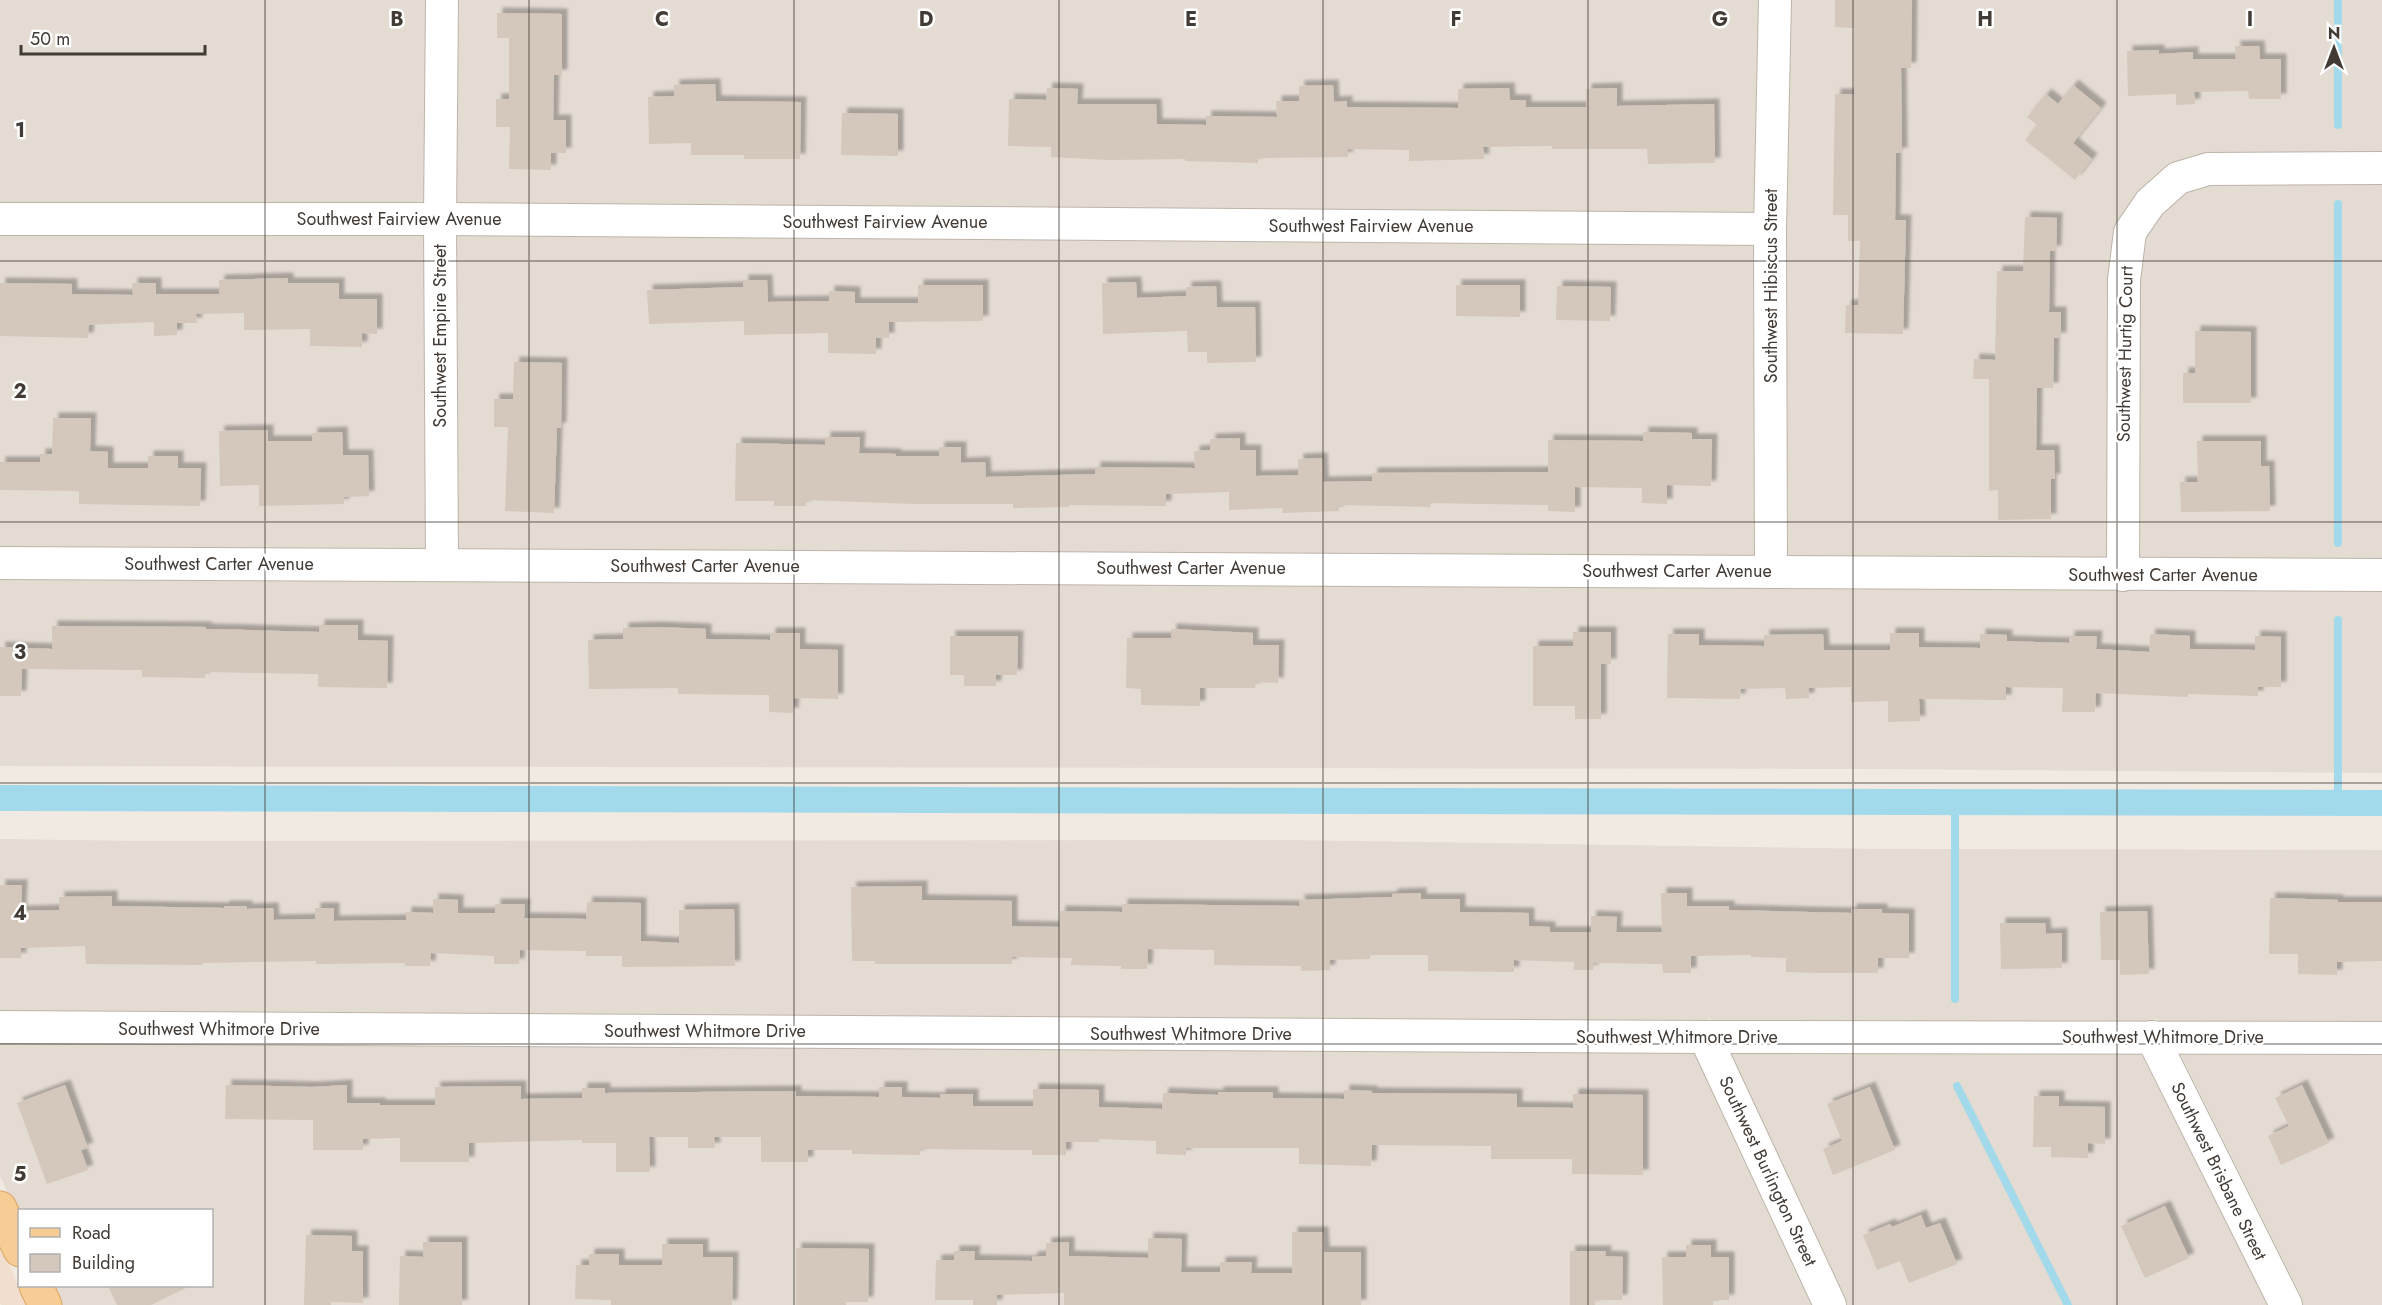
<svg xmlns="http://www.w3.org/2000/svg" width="2382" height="1305" font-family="Jost,sans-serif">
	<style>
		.residential { fill: #e4dbd2 }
		.commercial { fill: #f2decf }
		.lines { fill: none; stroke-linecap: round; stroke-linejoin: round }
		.stream { stroke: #a2d9eb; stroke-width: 8 }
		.canal { stroke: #a2d9eb; stroke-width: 26 }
		.building { fill: #d4c7bc; filter: url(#shadow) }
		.minor-casing { stroke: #beb4aa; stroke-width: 34 }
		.major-casing { stroke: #dca566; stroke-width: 35 }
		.minor { stroke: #fff; stroke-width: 32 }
		.major { stroke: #f8cc95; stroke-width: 33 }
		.grid { fill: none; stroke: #423a34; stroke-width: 1.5; stroke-opacity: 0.55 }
		.labels { text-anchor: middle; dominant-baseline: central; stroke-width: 5; stroke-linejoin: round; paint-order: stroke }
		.street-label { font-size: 18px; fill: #423a34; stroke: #fff }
		.grid-label { font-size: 20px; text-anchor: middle; font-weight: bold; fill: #423a34; stroke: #fff; stroke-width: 5; stroke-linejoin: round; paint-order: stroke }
	</style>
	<defs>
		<filter id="shadow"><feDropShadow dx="5.5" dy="-5.5" stdDeviation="1.5" flood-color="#0004"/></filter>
	</defs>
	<rect width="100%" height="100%" fill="#f1eae3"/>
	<!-- residential -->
	<g class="residential">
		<path d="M 0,0 L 430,0 L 427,205 L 0,204 Z"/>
		<path d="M 455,0 L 1762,0 L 1757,215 L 453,205 Z"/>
		<path d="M 1788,0 L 2382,0 L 2382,154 L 2142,192 L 2111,560 L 1784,558 L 1782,229 Z"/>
		<path d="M 2382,182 L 2382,561 L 2136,560 L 2137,281 L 2142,238 L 2159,213 L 2184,191 L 2210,183 Z"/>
		<path d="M 0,233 L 427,234 L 429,550 L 0,549 Z"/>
		<path d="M 453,234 L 1757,243 L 1759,558 L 455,550 Z"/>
		<path d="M 0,578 L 2382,590 L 2382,773 L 1882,769 L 0,766 Z"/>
		<path d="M 0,839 L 143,841 L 1285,840 L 1885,849 L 2382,850 L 2382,1023 L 2160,1023 L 2157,1018 L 2149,1023 L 1713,1023 L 1710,1018 L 1702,1023 L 0,1013 Z"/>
		<path d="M 0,1042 L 1697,1052 L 1816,1305 L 61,1305 L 52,1286 L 212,1286 L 212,1210 L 20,1210 L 19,1217 L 0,1176 Z"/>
		<path d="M 2145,1051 L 2271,1305 L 1845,1305 L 1726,1052 Z"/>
		<path d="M 2174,1051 L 2382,1052 L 2382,1305 L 2301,1305 Z"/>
	</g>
	<!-- commercial -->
	<path class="commercial" d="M 0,1241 L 26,1305 L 1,1305 L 0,1302 Z"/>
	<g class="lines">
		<!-- stream -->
		<g class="stream">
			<path d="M 2338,125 L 2338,0"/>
			<path d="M 2338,204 L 2338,543"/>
			<path d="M 2338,620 L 2338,803"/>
			<path d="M 1955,802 L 1955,999"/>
			<path d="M 1957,1086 L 2068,1305"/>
		</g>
		<!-- canal -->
		<path class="canal" d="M 0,798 L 2382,803"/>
	</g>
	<!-- building -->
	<g class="building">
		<path d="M 1835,0 L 1912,0 L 1911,68 L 1901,68 L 1902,153 L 1896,153 L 1895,220 L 1906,220 L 1903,334 L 1845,333 L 1846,305 L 1858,305 L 1860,241 L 1848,241 L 1848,215 L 1833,215 L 1835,94 L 1854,94 L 1854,28 L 1835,27 Z"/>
		<path d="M 497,13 L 562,14 L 562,75 L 554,75 L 553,120 L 566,120 L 566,153 L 551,153 L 551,170 L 509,169 L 510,127 L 496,127 L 496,99 L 509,99 L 509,38 L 497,38 Z"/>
		<path d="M 2235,46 L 2259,46 L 2260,59 L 2281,59 L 2281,99 L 2249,99 L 2248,91 L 2194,92 L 2195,104 L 2176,105 L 2176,94 L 2128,96 L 2127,51 L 2159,50 L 2159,54 L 2193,52 L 2193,59 L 2236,59 Z"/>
		<path d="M 715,84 L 716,101 L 801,102 L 800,159 L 744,159 L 744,155 L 691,155 L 691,143 L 649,144 L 648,97 L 674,96 L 674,85 Z"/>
		<path d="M 1333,85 L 1334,102 L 1347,101 L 1347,107 L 1458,108 L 1458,89 L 1509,88 L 1510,100 L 1526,100 L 1526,107 L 1586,107 L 1586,89 L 1617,88 L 1617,106 L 1714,104 L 1715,163 L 1648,164 L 1647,149 L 1552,149 L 1552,146 L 1483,147 L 1484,159 L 1409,161 L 1409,150 L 1348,149 L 1348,157 L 1258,158 L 1258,163 L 1185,161 L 1185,159 L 1109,160 L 1051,157 L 1051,147 L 1008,146 L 1009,99 L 1046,100 L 1047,88 L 1078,89 L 1077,104 L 1156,104 L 1157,124 L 1206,125 L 1206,116 L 1277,117 L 1276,101 L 1299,101 L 1299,86 Z"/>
		<path d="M 2073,85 L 2101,108 L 2073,143 L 2092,159 L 2075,180 L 2025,140 L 2037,125 L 2027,117 L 2046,94 L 2058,104 Z"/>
		<path d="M 842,113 L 898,114 L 898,156 L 841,155 Z"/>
		<path d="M 2025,217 L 2057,218 L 2056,251 L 2050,251 L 2049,312 L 2061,312 L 2061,338 L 2054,338 L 2053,388 L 2037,388 L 2036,450 L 2054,450 L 2055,479 L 2051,479 L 2051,519 L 1998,520 L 1998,490 L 1989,491 L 1989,379 L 1973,379 L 1974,359 L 1995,360 L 1997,271 L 2023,271 Z"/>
		<path d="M 288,278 L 288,283 L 339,283 L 339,299 L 377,299 L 377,334 L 362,333 L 362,347 L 310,346 L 310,329 L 244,330 L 244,313 L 196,314 L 197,323 L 177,323 L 177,335 L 154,336 L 154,322 L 89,325 L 88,338 L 0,336 L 0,283 L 72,284 L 72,294 L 133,295 L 132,283 L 156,283 L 156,294 L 219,294 L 219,280 Z"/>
		<path d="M 743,280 L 767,280 L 768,302 L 829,301 L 829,291 L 855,292 L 855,303 L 918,303 L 918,285 L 983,285 L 983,321 L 889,322 L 889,338 L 876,338 L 876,354 L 828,353 L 828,333 L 744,335 L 744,321 L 649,324 L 647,290 L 743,287 Z"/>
		<path d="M 1136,282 L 1137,298 L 1186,296 L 1186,287 L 1216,286 L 1217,307 L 1255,307 L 1256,362 L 1207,363 L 1207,352 L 1188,352 L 1187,331 L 1103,334 L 1102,283 Z"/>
		<path d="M 1456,285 L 1520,285 L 1520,317 L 1456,316 Z"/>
		<path d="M 1557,286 L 1611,287 L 1610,321 L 1556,320 Z"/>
		<path d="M 2195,331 L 2251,332 L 2251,403 L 2183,403 L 2183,373 L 2195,373 Z"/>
		<path d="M 514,362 L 562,363 L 561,428 L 557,428 L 554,513 L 505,511 L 508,427 L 494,427 L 494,399 L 513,399 Z"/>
		<path d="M 53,418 L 91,418 L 90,451 L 108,452 L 108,468 L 148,468 L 148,456 L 178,456 L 178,468 L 201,468 L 200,506 L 79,504 L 79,491 L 0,490 L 0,462 L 40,462 L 40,454 L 52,454 Z"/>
		<path d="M 268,430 L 268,441 L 312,441 L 312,433 L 342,432 L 343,455 L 368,455 L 369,496 L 344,497 L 344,504 L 259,506 L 259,485 L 220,486 L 219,431 Z"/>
		<path d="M 1643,432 L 1692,433 L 1692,439 L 1712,439 L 1711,486 L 1667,485 L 1667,504 L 1642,503 L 1642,488 L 1575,487 L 1575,512 L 1548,511 L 1548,505 L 1431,503 L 1430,507 L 1339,505 L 1339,511 L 1283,513 L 1282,508 L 1229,510 L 1229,492 L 1166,494 L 1166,506 L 1069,505 L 1069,507 L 1013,508 L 1013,504 L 915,504 L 806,500 L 806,506 L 774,506 L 774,501 L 735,501 L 736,443 L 825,445 L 825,437 L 860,437 L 859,453 L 896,454 L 896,456 L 939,456 L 939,447 L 961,447 L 961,463 L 985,462 L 986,477 L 1095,474 L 1095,467 L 1195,468 L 1194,451 L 1210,450 L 1210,439 L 1240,438 L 1240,450 L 1256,450 L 1256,476 L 1298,475 L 1298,459 L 1322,458 L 1323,482 L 1372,481 L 1372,473 L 1548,472 L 1548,440 L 1643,441 Z"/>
		<path d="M 2197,441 L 2261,441 L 2261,466 L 2269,466 L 2270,511 L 2181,512 L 2180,482 L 2198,482 Z"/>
		<path d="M 319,625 L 358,625 L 358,640 L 388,641 L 387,688 L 318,687 L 318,674 L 205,672 L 205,678 L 142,677 L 142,670 L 22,669 L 21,696 L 0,696 L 0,647 L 52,649 L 52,626 L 206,627 L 206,629 L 319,632 Z"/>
		<path d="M 657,627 L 706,629 L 706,639 L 770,640 L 770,633 L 800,633 L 800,649 L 838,650 L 838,699 L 794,698 L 793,713 L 769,712 L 769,695 L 678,694 L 678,688 L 589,689 L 588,640 L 623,639 L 623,628 Z"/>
		<path d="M 1171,629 L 1253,633 L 1253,645 L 1279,645 L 1278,683 L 1256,682 L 1255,688 L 1200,688 L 1200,706 L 1141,705 L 1141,689 L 1126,688 L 1127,638 L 1171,638 Z"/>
		<path d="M 1573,632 L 1611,632 L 1611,664 L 1601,664 L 1601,719 L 1575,719 L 1575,706 L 1533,706 L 1533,646 L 1573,646 Z"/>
		<path d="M 1890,633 L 1919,633 L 1919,647 L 1980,648 L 1980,634 L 2007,635 L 2007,641 L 2069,643 L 2069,636 L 2097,636 L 2096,649 L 2149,652 L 2150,634 L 2190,636 L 2190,649 L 2255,650 L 2255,636 L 2281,637 L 2281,687 L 2258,687 L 2258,696 L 2188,694 L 2188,697 L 2096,693 L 2095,712 L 2062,712 L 2063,688 L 2006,687 L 2006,700 L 1919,699 L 1920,721 L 1888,722 L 1888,701 L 1851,702 L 1851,687 L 1809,688 L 1809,698 L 1786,699 L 1785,688 L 1741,689 L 1740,699 L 1667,698 L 1668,634 L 1699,634 L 1699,645 L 1764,646 L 1764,635 L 1823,634 L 1824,650 L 1890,650 Z"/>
		<path d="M 950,636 L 1018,636 L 1017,675 L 996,675 L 996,686 L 964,686 L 964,675 L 950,675 Z"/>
		<path d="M 0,885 L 22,885 L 21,911 L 59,910 L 59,897 L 112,896 L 112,906 L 224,908 L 224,906 L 247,906 L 247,909 L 273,908 L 274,920 L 315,919 L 315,908 L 334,908 L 334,921 L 406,920 L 406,912 L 433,913 L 433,899 L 458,900 L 458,913 L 495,913 L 495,904 L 525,904 L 524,918 L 586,919 L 587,902 L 641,903 L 641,941 L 679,943 L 679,910 L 734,909 L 735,966 L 622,967 L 622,956 L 586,956 L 586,951 L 520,950 L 519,964 L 494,964 L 494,956 L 431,953 L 430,966 L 405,966 L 405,963 L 316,964 L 316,961 L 202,963 L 202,965 L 86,964 L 85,946 L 21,948 L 21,958 L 0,958 Z"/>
		<path d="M 922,886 L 922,900 L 1012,901 L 1012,926 L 1059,927 L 1060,911 L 1122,912 L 1122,904 L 1300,906 L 1299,900 L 1392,897 L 1392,894 L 1421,893 L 1421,899 L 1460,899 L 1460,912 L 1529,913 L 1529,926 L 1550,927 L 1550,932 L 1591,932 L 1591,916 L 1617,917 L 1616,932 L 1662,932 L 1661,893 L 1687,893 L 1687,906 L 1729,906 L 1729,910 L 1851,913 L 1851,909 L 1882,909 L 1882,913 L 1909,914 L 1909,958 L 1878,958 L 1878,973 L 1820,973 L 1786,972 L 1786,958 L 1751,957 L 1751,955 L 1691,956 L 1691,973 L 1663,973 L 1662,964 L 1594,963 L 1593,970 L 1574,970 L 1574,962 L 1514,960 L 1514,972 L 1428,971 L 1428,955 L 1370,955 L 1370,959 L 1330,960 L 1330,970 L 1301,971 L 1301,966 L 1214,965 L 1214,950 L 1148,949 L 1147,969 L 1121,969 L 1121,966 L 1071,965 L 1072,958 L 1012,957 L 1012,964 L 875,964 L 875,961 L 852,961 L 851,887 Z"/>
		<path d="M 2270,898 L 2338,900 L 2338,902 L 2382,902 L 2382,961 L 2337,962 L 2337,975 L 2298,974 L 2298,954 L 2269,954 Z"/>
		<path d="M 2147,911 L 2149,974 L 2120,975 L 2120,960 L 2101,960 L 2100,912 Z"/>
		<path d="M 2000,923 L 2045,923 L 2046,934 L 2062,933 L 2062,968 L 2001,969 Z"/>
		<path d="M 65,1085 L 88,1148 L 81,1150 L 88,1170 L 47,1184 L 17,1103 Z"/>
		<path d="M 226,1085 L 312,1087 L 347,1085 L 347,1103 L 380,1103 L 380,1105 L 435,1105 L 435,1087 L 521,1086 L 521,1099 L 582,1098 L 582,1088 L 605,1088 L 605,1093 L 796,1091 L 796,1096 L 879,1097 L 879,1087 L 902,1087 L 902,1097 L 940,1098 L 940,1094 L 973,1094 L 973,1106 L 1033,1106 L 1033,1089 L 1099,1090 L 1099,1107 L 1162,1109 L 1163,1093 L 1218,1095 L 1218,1092 L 1273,1092 L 1273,1098 L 1344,1099 L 1344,1090 L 1372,1091 L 1372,1093 L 1517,1094 L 1517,1107 L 1573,1108 L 1573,1094 L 1643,1095 L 1643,1175 L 1572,1174 L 1572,1159 L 1491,1159 L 1491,1146 L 1372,1145 L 1371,1166 L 1299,1164 L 1299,1148 L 1186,1148 L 1186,1155 L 1156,1154 L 1156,1141 L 1099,1139 L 1099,1142 L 1066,1142 L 1066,1155 L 1032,1155 L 1032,1150 L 920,1149 L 920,1155 L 852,1154 L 852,1150 L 808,1150 L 808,1162 L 761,1162 L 761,1137 L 714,1137 L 715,1148 L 688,1148 L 688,1137 L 649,1137 L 650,1172 L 616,1172 L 616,1143 L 582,1143 L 582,1140 L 469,1143 L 469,1162 L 400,1162 L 400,1138 L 363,1139 L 363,1150 L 313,1150 L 313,1120 L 225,1119 Z"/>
		<path d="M 2302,1085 L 2329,1143 L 2281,1165 L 2268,1136 L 2289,1126 L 2275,1098 Z"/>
		<path d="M 1870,1087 L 1895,1150 L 1833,1175 L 1823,1149 L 1842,1141 L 1827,1104 Z"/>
		<path d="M 2034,1096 L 2059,1096 L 2059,1106 L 2105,1107 L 2105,1144 L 2088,1143 L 2088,1158 L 2051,1157 L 2051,1147 L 2033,1147 Z"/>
		<path d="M 2165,1206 L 2189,1258 L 2145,1278 L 2121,1226 Z"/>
		<path d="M 1921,1215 L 1926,1228 L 1940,1223 L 1957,1264 L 1909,1283 L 1900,1261 L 1877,1270 L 1863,1235 L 1890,1224 L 1892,1227 Z"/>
		<path d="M 1292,1232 L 1323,1232 L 1324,1252 L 1361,1252 L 1361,1305 L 1064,1305 L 1064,1293 L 997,1295 L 997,1305 L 973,1305 L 973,1300 L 935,1300 L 936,1260 L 954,1260 L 954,1251 L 975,1251 L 974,1260 L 1032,1261 L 1032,1257 L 1046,1256 L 1046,1243 L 1069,1242 L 1069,1256 L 1148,1258 L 1148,1238 L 1182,1239 L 1181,1272 L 1220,1272 L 1220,1262 L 1252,1262 L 1251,1273 L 1292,1273 Z"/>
		<path d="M 306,1235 L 352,1236 L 352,1251 L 363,1251 L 363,1303 L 331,1302 L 331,1305 L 304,1305 Z"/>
		<path d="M 423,1242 L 462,1242 L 462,1305 L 399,1305 L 400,1256 L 423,1257 Z"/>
		<path d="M 662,1244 L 703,1244 L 703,1257 L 733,1257 L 732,1305 L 611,1305 L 611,1300 L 575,1299 L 576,1265 L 589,1265 L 589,1254 L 619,1254 L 619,1265 L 662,1265 Z"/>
		<path d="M 1686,1245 L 1711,1245 L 1711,1257 L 1729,1257 L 1729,1300 L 1713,1300 L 1713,1305 L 1663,1305 L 1662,1257 L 1686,1257 Z"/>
		<path d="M 796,1248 L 869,1249 L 868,1302 L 846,1302 L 846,1305 L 796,1305 Z"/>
		<path d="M 1570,1251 L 1606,1251 L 1605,1256 L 1623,1257 L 1622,1300 L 1595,1300 L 1595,1305 L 1570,1305 Z"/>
		<path d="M 108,1286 L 190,1286 L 151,1305 L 117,1305 Z"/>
	</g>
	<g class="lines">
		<!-- minor casing -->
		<g class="minor-casing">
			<g id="minor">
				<path d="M 0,219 L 440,219 L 1770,229"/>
				<path d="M 0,563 L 2382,575"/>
				<path d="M 442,564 L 440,219 L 442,0"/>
				<path d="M 1771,572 L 1770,229 L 1775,0"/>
				<path d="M 2123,575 L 2124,280 L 2130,232 L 2150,203 L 2178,178 L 2208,169 L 2382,168"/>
				<path d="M 0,1027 L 1705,1037 L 2382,1038"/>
				<path d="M 1705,1037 L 1830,1305"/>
				<path d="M 2152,1037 L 2286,1305"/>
			</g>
		</g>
		<!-- major casing -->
		<g class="major-casing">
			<g id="major">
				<path d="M 0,1208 L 20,1250"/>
				<path d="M 36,1286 L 45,1305"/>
			</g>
		</g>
		<!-- minor -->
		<use href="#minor" class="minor"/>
		<!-- major -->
		<use href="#major" class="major"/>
	</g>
	<!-- grid -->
	<path class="grid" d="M 265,0 L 265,1305M 529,0 L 529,1305M 794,0 L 794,1305M 1059,0 L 1059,1305M 1323,0 L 1323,1305M 1588,0 L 1588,1305M 1853,0 L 1853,1305M 2117,0 L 2117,1305M 0,261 L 2382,261M 0,522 L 2382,522M 0,783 L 2382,783M 0,1044 L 2382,1044"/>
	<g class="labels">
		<!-- street labels -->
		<g class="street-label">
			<text x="399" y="219">Southwest Fairview Avenue</text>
			<text x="885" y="222">Southwest Fairview Avenue</text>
			<text x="1371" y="226">Southwest Fairview Avenue</text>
			<text transform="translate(1771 286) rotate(-90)">Southwest Hibiscus Street</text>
			<text transform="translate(440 336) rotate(-90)">Southwest Empire Street</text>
			<text transform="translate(2125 354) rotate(-89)">Southwest Hurtig Court</text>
			<text x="219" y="564">Southwest Carter Avenue</text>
			<text x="705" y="566">Southwest Carter Avenue</text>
			<text x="1191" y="568">Southwest Carter Avenue</text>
			<text x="1677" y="571">Southwest Carter Avenue</text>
			<text x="2163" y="575">Southwest Carter Avenue</text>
			<text x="219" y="1029">Southwest Whitmore Drive</text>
			<text x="705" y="1031">Southwest Whitmore Drive</text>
			<text x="1191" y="1034">Southwest Whitmore Drive</text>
			<text x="1677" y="1037">Southwest Whitmore Drive</text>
			<text x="2163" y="1037">Southwest Whitmore Drive</text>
			<text transform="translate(1768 1171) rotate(65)">Southwest Burlington Street</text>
			<text transform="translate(2219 1171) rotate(64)">Southwest Brisbane Street</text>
		</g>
	</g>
	<g class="grid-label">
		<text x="397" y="26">B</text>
		<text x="662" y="26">C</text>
		<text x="926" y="26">D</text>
		<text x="1191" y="26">E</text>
		<text x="1456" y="26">F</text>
		<text x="1720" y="26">G</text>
		<text x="1985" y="26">H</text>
		<text x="2250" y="26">I</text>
		<text x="20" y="137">1</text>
		<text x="20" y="398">2</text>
		<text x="20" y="659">3</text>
		<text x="20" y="920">4</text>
		<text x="20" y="1181">5</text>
	</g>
	<!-- legend -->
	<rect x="18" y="1209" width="195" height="78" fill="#ffffff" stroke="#b3b0ae" stroke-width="1.5"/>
	<rect x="30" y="1228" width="30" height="9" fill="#f8cc95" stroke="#b3b0ae" stroke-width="1.5"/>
	<text x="72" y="1239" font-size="18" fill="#423a34">Road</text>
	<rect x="30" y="1254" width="30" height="18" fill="#d4c7bc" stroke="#b3b0ae" stroke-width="1.5"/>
	<text x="72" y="1269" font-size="18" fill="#423a34">Building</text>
	<!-- north arrow -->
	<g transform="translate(2334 48)" stroke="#ffffff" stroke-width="4.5" paint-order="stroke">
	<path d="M0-4.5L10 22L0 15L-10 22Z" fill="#423a34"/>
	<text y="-9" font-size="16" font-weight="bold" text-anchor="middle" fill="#423a34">N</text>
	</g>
	<!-- scale -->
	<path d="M21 45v9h184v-9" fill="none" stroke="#423a34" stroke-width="3"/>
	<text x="30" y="45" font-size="18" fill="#423a34" stroke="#ffffff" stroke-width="4.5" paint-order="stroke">50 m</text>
</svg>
